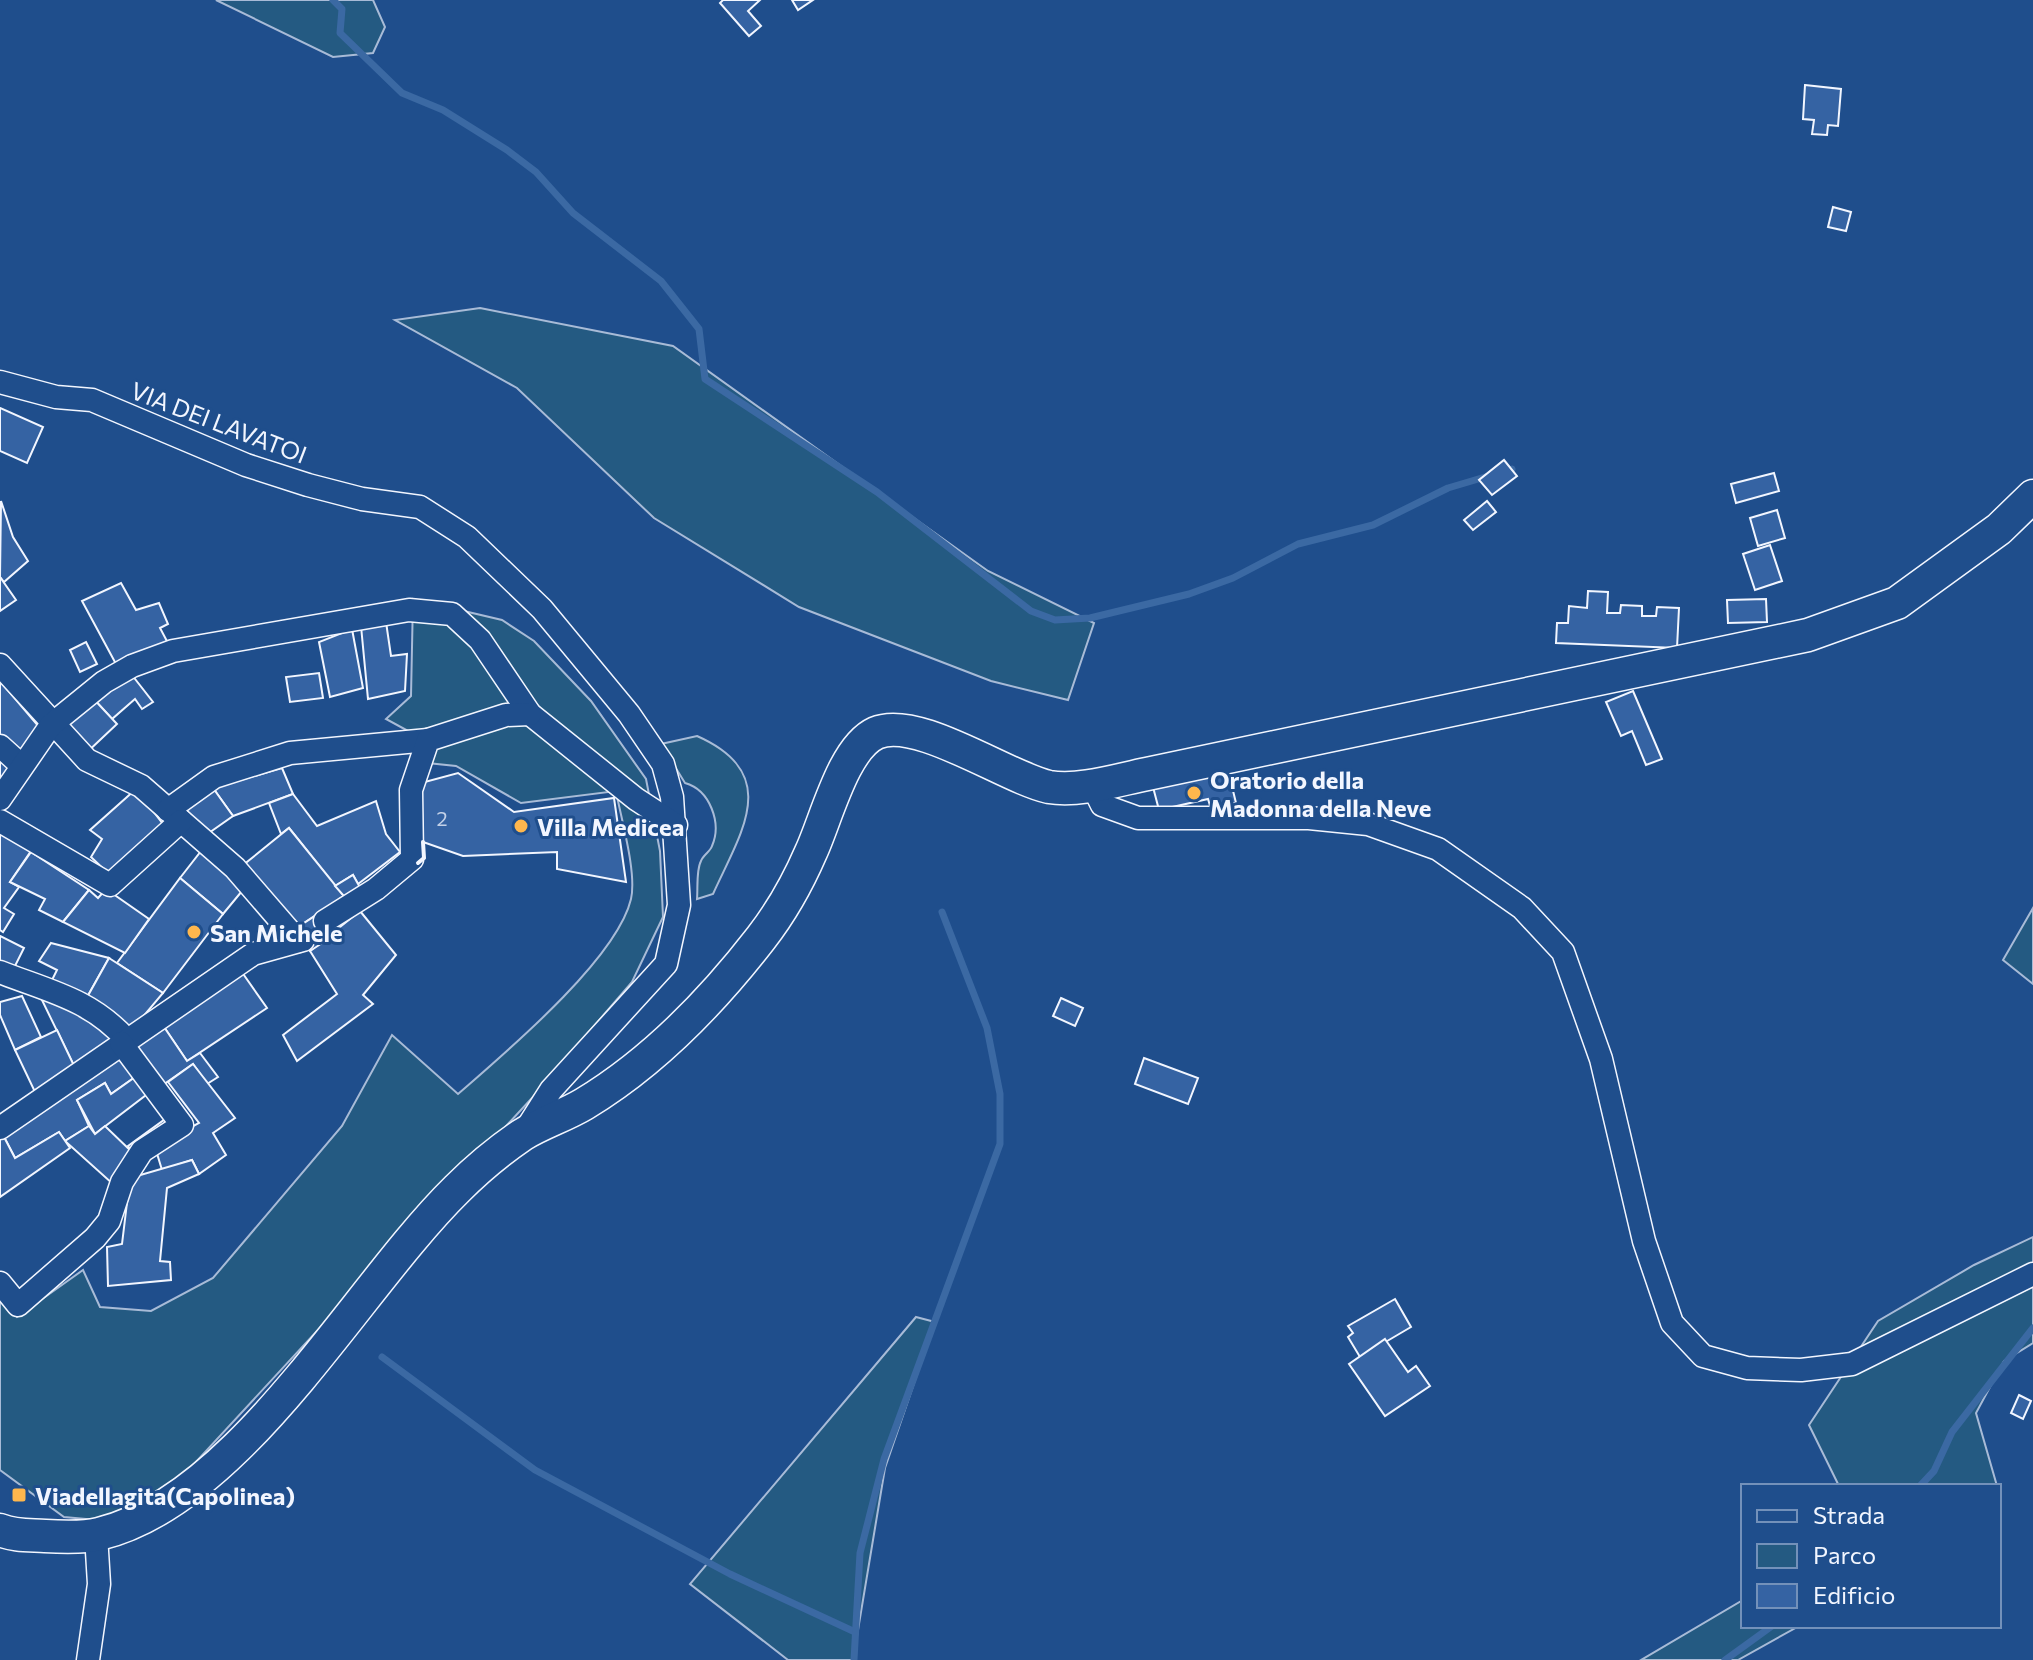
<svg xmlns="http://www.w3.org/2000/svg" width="2033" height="1660" font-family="Commissioner,sans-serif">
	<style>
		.green { fill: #245a82; stroke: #a8bbd7; stroke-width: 2 }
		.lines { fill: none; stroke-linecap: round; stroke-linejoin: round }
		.stream { stroke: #3b69a3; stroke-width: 7 }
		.building { fill: #3563a3; stroke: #f2f6ff; stroke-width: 2 }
		.street-casing { stroke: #f2f6ff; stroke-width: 25 }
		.secondary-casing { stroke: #f2f6ff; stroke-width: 35 }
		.street { stroke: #1f4e8c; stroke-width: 22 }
		.secondary { stroke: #1f4e8c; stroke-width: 32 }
		.wall { stroke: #f2f6ff; stroke-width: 4 }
		.poi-dot { fill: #ffb74d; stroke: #1f4e8c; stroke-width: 3 }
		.labels { text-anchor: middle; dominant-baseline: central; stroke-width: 6; stroke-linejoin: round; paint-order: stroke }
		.number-label { font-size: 20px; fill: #c3d1e8 }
		.street-label { font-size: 24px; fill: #f2f6ff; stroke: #1f4e8c }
		.poi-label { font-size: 24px; font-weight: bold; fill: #f2f6ff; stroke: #1f4e8c; text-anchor: start }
	</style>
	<rect width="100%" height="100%" fill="#1f4e8c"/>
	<!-- green -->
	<g class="green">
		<path d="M 216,0 L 373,0 L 385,27 L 373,53 L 333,57 Z"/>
		<path d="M 480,308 L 673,346 L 988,571 L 1094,623 L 1068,700 L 991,681 L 799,607 L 654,518 L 517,388 L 395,320 Z"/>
		<path d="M 413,599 L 502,620 L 534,641 L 591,701 L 646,779 L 660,851 L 663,917 L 632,982 L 532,1098 L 171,1489 L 108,1521 L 64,1517 L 0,1470 L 0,1297 L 17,1317 L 83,1270 L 100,1307 L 151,1311 L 213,1278 L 342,1126 L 392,1035 L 458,1094 C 505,1053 617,959 631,899 C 637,872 621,819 616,791 L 521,803 L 456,766 L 418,762 L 410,732 L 386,719 L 411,696 Z"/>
		<path d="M 697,736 C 783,774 741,832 713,894 L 697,899 C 698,888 696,870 701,861 C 703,855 710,852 712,846 C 722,823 710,790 685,783 L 661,744 Z"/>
		<path d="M 2033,908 L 2033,984 L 2003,960 Z"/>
		<path d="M 2033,1237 L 2033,1343 L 2004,1361 L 1976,1413 L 1997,1486 L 1839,1486 L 1809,1425 L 1878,1321 L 1974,1265 Z"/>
		<path d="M 916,1317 L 935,1322 L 885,1468 L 853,1660 L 788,1660 L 690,1584 Z"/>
		<path d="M 1743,1600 L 1743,1626 L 1799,1626 L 1738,1660 L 1641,1660 Z"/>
	</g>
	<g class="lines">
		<!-- stream -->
		<g class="stream">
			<path d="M 333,0 L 342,9 L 340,33 L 402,93 L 443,110 L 507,150 L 536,172 L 573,213 L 661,281 L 699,329 L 705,379 L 877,492 L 1031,611 L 1055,620 L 1090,618 L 1189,594 L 1233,578 L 1298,544 L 1373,525 L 1448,488 L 1512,469"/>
			<path d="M 382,1357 L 535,1470 L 730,1574 L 855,1632"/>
			<path d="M 1920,1486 L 1934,1471 L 1952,1432 L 2033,1328"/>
			<path d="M 854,1660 L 860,1553 L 884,1459 L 1000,1144 L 1000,1094 L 987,1028 L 942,912"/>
			<path d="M 1725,1660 L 1772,1626"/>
		</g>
	</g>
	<!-- building -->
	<g class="building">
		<path d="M 723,0 L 760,0 L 748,11 L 761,26 L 749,36 L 720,3 Z"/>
		<path d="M 792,0 L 813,0 L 798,10 Z"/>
		<path d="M 1805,85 L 1841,89 L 1838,126 L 1828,125 L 1827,135 L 1812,134 L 1814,120 L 1803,119 Z"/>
		<path d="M 1833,207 L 1851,212 L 1846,231 L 1828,227 Z"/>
		<path d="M 0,408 L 43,427 L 27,463 L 0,451 Z"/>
		<path d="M 1504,460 L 1517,476 L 1492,495 L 1479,480 Z"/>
		<path d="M 1774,473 L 1779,491 L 1736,503 L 1731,484 Z"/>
		<path d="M 1,501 L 13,537 L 28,561 L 4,582 L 0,577 Z"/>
		<path d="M 1487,501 L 1496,512 L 1473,530 L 1464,520 Z"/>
		<path d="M 1777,510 L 1785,538 L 1758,546 L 1750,518 Z"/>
		<path d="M 1770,545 L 1782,581 L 1755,590 L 1743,554 Z"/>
		<path d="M 0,577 L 16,600 L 0,611 Z"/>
		<path d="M 121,583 L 136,610 L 159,603 L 168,624 L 160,628 L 169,645 L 116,664 L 82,601 Z"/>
		<path d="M 1588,591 L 1608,592 L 1607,613 L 1620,613 L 1621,605 L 1642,606 L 1642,616 L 1656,616 L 1657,607 L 1679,608 L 1677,648 L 1556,643 L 1557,623 L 1568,623 L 1569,606 L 1587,608 Z"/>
		<path d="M 1766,599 L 1767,622 L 1728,623 L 1727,600 Z"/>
		<path d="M 386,622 L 391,656 L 407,654 L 405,691 L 368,699 L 361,626 Z"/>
		<path d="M 352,629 L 363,688 L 330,697 L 319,642 Z"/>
		<path d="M 86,642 L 97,664 L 80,672 L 70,650 Z"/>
		<path d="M 128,670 L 153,702 L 142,709 L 135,699 L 112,719 L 90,695 Z"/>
		<path d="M 319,673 L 323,698 L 290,702 L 286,677 Z"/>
		<path d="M 0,681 L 40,728 L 16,758 L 0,742 Z"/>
		<path d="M 1633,691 L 1662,759 L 1646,765 L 1632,731 L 1621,736 L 1606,702 Z"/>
		<path d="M 90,695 L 117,724 L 84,755 L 57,726 Z"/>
		<path d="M 0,753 L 12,761 L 0,784 Z"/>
		<path d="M 282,768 L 293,794 L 233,816 L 213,788 Z"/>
		<path d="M 1228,770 L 1236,803 L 1211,809 L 1208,799 L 1159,810 L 1153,787 Z"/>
		<path d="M 458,773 L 514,812 L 614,798 L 626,882 L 557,869 L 557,852 L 463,856 L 423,842 L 421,783 Z"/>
		<path d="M 213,788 L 233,816 L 206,835 L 181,810 Z"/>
		<path d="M 136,789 L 166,828 L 111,876 L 91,857 L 102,839 L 90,830 Z"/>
		<path d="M 293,794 L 317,826 L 376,801 L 386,834 L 400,852 L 358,884 L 353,875 L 335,886 L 289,828 L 281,834 L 269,803 Z"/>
		<path d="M 289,828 L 344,896 L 295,929 L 242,866 Z"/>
		<path d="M 0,831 L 33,848 L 10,882 L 19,887 L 4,908 L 14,914 L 3,932 L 0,930 Z"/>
		<path d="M 205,846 L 247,885 L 223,914 L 180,878 Z"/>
		<path d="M 31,852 L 89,890 L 63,922 L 39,910 L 45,899 L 10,882 Z"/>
		<path d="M 353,875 L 362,891 L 321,912 L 344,896 L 335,886 Z"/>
		<path d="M 180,878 L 223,914 L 163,993 L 117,963 Z"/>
		<path d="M 106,889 L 149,919 L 125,953 L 63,922 L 89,890 L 98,898 Z"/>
		<path d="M 360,911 L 396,955 L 363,995 L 373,1004 L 297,1061 L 283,1035 L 337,994 L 310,951 Z"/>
		<path d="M 321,912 L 336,934 L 310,951 L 295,929 Z"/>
		<path d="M 0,936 L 24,948 L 12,972 L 0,966 Z"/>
		<path d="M 51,943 L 109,958 L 85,1001 L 50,984 L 57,970 L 39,961 Z"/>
		<path d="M 109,958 L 163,993 L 131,1031 L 85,1001 Z"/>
		<path d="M 239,968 L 267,1008 L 187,1061 L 160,1021 Z"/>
		<path d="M 22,996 L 41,1037 L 15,1050 L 0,1015 L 0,1002 Z"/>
		<path d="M 40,996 L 100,1020 L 116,1039 L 77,1072 Z"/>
		<path d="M 1061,998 L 1083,1008 L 1075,1026 L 1053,1016 Z"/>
		<path d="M 160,1021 L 187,1061 L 200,1053 L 218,1077 L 207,1084 L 193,1064 L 160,1087 L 128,1041 Z"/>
		<path d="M 57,1030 L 77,1072 L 35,1092 L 15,1050 Z"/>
		<path d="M 118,1052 L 138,1075 L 111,1094 L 105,1083 L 77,1100 L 89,1126 L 65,1141 L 59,1132 L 15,1158 L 3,1135 Z"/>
		<path d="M 1144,1058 L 1198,1078 L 1188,1104 L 1135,1084 Z"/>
		<path d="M 193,1064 L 235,1118 L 213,1133 L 226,1155 L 199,1174 L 192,1160 L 162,1170 L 155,1147 L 199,1123 L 168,1082 Z"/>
		<path d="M 138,1075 L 150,1092 L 95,1134 L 77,1100 L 105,1083 L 111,1094 Z"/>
		<path d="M 168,1117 L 175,1128 L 132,1152 L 128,1146 Z"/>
		<path d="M 89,1126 L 95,1134 L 105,1126 L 132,1152 L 114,1185 L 65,1141 Z"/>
		<path d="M 59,1132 L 70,1148 L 0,1197 L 0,1137 L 3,1135 L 15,1158 Z"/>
		<path d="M 192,1160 L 199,1174 L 167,1188 L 160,1261 L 170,1262 L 171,1280 L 108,1286 L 107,1247 L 122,1244 L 130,1178 Z"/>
		<path d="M 1395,1299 L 1411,1327 L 1360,1357 L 1348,1337 L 1353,1333 L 1348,1326 Z"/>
		<path d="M 1385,1339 L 1408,1372 L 1416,1366 L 1430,1386 L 1385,1416 L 1349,1364 Z"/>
		<path d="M 2019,1395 L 2031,1401 L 2023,1419 L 2011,1413 Z"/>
	</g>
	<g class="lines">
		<!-- street casing -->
		<g class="street-casing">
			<g id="street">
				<path d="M 0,382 L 56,397 L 92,400 L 246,465 L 308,485 L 362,499 L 420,507 L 467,537 L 542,609 L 629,714 L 663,764 L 672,797 L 679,905 L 666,964 L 551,1090 L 525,1131"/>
				<path d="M 0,665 L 87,760 L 141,786 L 235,868 L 298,941"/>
				<path d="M 0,746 L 21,765"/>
				<path d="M 1092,785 L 1102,805 L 1138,818 L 1309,818 L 1368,824 L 1438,849 L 1522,908 L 1563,952 L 1601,1059 L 1644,1241 L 1672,1323 L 1703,1356 L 1747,1368 L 1801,1370 L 1852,1364 L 2033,1274"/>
				<path d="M 0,799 L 51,725 L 104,682 L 132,666 L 173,651 L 409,610 L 452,614 L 480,640 L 530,714 L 636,799 L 676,825"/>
				<path d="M 168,810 L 214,777 L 290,753 L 428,740"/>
				<path d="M 0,821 L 110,885 L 181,821"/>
				<path d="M 325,921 L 376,889 L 412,859 L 411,790 L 428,740 L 506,715 L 530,714"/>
				<path d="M 0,972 C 48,991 90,999 126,1039"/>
				<path d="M 0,1128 L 253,954 L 303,940"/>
				<path d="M 0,1283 L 18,1305 L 95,1238 L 109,1221 L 122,1182 L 142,1151 L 182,1125 L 121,1043"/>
				<path d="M 88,1660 L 99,1584 L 96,1535"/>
			</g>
		</g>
		<!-- secondary casing -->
		<g class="secondary-casing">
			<path id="secondary" d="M 0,1530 C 14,1536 30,1535 45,1536 C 62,1537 83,1538 99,1534 C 241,1500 356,1288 457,1189 C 476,1170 500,1150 522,1135 C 541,1123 564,1116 584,1104 C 652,1063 713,1000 761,938 C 782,911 798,882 811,852 C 826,820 843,748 876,733 C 917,715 1007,778 1049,787 C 1080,792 1117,780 1147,774 L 1808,635 L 1897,603 L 1999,529 L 2033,496"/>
		</g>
		<!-- street -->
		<use href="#street" class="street"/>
		<!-- secondary -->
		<use href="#secondary" class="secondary"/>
		<!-- wall -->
		<path class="wall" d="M 418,863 L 424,858 L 423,842"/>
	</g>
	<!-- markers -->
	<g class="poi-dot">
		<circle cx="1194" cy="793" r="8"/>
		<circle cx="521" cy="826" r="8"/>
		<circle cx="194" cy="932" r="8"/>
		<rect x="11" y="1487" width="16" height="16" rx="4"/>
	</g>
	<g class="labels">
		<!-- number labels -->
		<g class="number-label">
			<text x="442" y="818">2</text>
		</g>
		<!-- street labels -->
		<g class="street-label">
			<text transform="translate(219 422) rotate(21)">VIA DEI LAVATOI</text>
		</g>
		<!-- poi labels -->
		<g class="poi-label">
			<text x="1210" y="779">Oratorio della<tspan x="1210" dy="28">Madonna della Neve</tspan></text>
			<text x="537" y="826">Villa Medicea</text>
			<text x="210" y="932">San Michele</text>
			<text x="35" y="1495">Viadellagita(Capolinea)</text>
		</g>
	</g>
	<!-- legend -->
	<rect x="1741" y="1484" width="260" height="144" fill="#1f4e8c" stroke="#7391ba" stroke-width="2"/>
	<rect x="1757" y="1510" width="40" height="12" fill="#1f4e8c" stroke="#7391ba" stroke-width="2"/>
	<text x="1813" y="1524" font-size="24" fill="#f2f6ff">Strada</text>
	<rect x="1757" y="1544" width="40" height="24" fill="#245a82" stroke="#7391ba" stroke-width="2"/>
	<text x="1813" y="1564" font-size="24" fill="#f2f6ff">Parco</text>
	<rect x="1757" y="1584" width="40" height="24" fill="#3563a3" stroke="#7391ba" stroke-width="2"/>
	<text x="1813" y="1604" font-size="24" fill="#f2f6ff">Edificio</text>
</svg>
